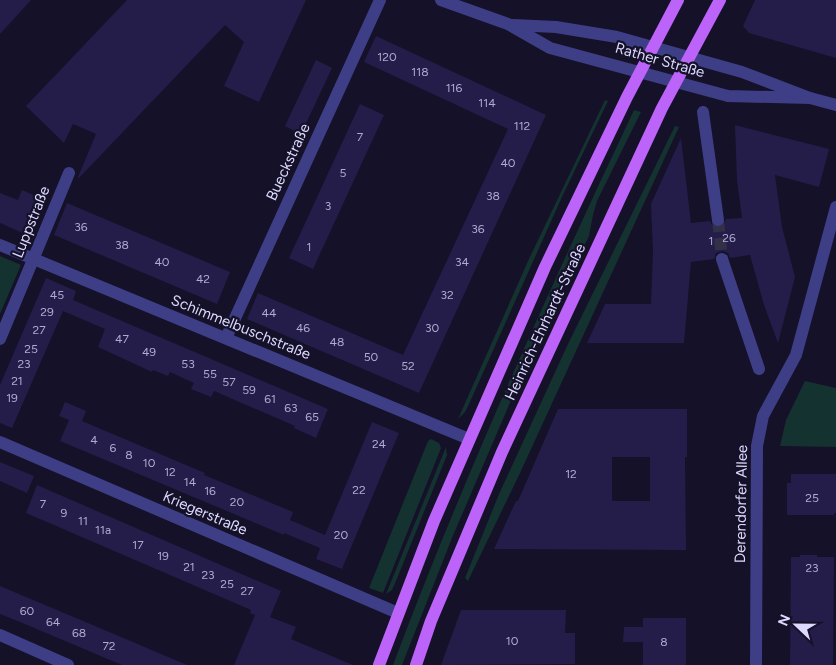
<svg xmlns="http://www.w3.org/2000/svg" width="836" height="665" font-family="Figtree,sans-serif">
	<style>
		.green { fill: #143230 }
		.building { fill: #241d49; fill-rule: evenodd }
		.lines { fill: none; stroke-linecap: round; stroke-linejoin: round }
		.minor-tunnel { stroke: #322f48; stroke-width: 12; stroke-dasharray: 12 6; stroke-linecap: butt }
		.minor { stroke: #3d3e86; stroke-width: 12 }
		.major { stroke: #bc63fa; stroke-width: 12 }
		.labels { text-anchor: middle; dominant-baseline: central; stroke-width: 4.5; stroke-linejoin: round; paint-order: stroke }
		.number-label { font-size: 12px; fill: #aeaad1 }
		.street-label { font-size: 15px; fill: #dcd9fe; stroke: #141128 }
	</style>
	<rect width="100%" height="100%" fill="#141128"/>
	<!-- green -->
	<g class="green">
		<path d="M 605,100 L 608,101 L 607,103 L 562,197 L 469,404 L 465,412 L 458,419 L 528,261 Z"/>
		<path d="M 634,110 L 641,112 L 597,201 L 593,215 L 589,236 L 515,391 L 452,538 L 402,665 L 393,665 C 464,476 548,292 634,110 Z"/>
		<path d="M 675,126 L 679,127 L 520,473 L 468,581 L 465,578 L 499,494 L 567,346 Z"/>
		<path d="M 0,256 L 21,265 L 0,314 Z"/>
		<path d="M 805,381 L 836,388 L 836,447 L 780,446 L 786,420 Z"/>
		<path d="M 431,439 L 439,443 L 441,448 L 383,593 L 369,588 L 428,441 Z"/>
		<path d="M 446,447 L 447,455 L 396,581 L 392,590 L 386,594 Z"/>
	</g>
	<!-- building -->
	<g class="building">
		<path d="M 0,0 L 31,0 L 0,34 Z"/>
		<path d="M 127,0 L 306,0 L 259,102 L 224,86 L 244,42 L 225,25 L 79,178 L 78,177 L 96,134 L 73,124 L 64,143 L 26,106 Z"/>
		<path d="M 755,0 L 836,0 L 836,58 L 749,33 L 743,26 Z"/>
		<path d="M 376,36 L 546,115 L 419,393 L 247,319 L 258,293 L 403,355 L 508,129 L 364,62 Z"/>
		<path d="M 316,60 L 332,68 L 301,134 L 285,126 Z"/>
		<path d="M 360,104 L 384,115 L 313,269 L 289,258 Z"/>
		<path d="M 735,125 L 829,149 L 819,187 L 775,175 L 782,227 L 795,277 L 778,343 L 764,305 L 750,255 L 730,258 L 728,253 L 723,251 L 716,253 L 714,259 L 691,262 L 684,343 L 587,343 L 605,304 L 651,304 L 653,251 L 651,204 L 681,138 L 691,223 L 710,221 L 712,225 L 719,228 L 723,226 L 726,219 L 742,218 L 737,180 Z"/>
		<path d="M 22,190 L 40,198 L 25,234 L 0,223 L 0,193 L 18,200 Z"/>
		<path d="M 67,203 L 230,272 L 217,304 L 54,235 Z"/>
		<path d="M 46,278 L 76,291 L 73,300 L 328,409 L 316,438 L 294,428 L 295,426 L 214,391 L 211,397 L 191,389 L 194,383 L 170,372 L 168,376 L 153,370 L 152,372 L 98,347 L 105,329 L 63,311 L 12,428 L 0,423 L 0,385 Z"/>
		<path d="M 65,402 L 86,411 L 82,421 L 205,473 L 204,475 L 293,512 L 290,520 L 325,535 L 372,422 L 399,433 L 342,569 L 316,559 L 320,548 L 284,533 L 284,535 L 60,441 L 69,420 L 59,416 Z"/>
		<path d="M 558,409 L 687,409 L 687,457 L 685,457 L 686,550 L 494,549 L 516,501 L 518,501 ZM 612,457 L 650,457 L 650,501 L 612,501 Z"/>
		<path d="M 0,462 L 34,476 L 27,493 L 0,481 Z"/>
		<path d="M 791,474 L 836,474 L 836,513 L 834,513 L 834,515 L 787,515 L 787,483 L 791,483 Z"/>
		<path d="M 37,485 L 281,591 L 270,617 L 296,627 L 291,639 L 353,665 L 234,665 L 255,615 L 250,613 L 251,610 L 26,513 Z"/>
		<path d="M 800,555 L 817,555 L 817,557 L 834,557 L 833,665 L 790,665 L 791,557 L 800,557 Z"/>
		<path d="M 0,586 L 133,642 L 187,665 L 122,665 L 20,622 L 0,614 Z"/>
		<path d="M 461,610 L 566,610 L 565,633 L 575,633 L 575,664 L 441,665 Z"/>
		<path d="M 643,618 L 686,618 L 686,665 L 643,665 L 643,642 L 623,642 L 624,627 L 643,627 Z"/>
	</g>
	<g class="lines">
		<!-- minor-tunnel -->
		<path class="minor-tunnel" d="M 718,220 L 722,259"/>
		<!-- minor -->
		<g class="minor">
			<path d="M 441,0 L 508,24 L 550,48 L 728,96 L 810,98"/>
			<path d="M 513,25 L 556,27 L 617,37 L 742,72 L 810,98 L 836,105"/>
			<path d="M 703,112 L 718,220"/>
			<path d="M 0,245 L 469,439"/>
			<path d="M 722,259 L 759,369"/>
			<path d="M 226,338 L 380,0"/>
			<path d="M 0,339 L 69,173"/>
			<path d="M 0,442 L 398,613"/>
			<path d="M 0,635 L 68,665"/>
			<path d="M 756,665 L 757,446 L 763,416 L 796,355 L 836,207"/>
		</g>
		<!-- major -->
		<g class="major">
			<path d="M 379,665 L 434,521 L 545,267 L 627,97 L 678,0"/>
			<path d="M 416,665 L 431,621 L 502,452 L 662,108 L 720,0"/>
		</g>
	</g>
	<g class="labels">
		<!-- number labels -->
		<g class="number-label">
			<text x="387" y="57">120</text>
			<text x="420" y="72">118</text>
			<text x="454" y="88">116</text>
			<text x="487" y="103">114</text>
			<text x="522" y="126">112</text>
			<text x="360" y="137">7</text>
			<text x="508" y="163">40</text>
			<text x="343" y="173">5</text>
			<text x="493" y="196">38</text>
			<text x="328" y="206">3</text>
			<text x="81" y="227">36</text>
			<text x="478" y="229">36</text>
			<text x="729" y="238">26</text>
			<text x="711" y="241">1</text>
			<text x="122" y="245">38</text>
			<text x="309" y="247">1</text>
			<text x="162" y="262">40</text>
			<text x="462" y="262">34</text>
			<text x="203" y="279">42</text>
			<text x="57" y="295">45</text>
			<text x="447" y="295">32</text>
			<text x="47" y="312">29</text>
			<text x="269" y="313">44</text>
			<text x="303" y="328">46</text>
			<text x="432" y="328">30</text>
			<text x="39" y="330">27</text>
			<text x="122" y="339">47</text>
			<text x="337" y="342">48</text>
			<text x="31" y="349">25</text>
			<text x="149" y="352">49</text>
			<text x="371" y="357">50</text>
			<text x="24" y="364">23</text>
			<text x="188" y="364">53</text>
			<text x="408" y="366">52</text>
			<text x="210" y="374">55</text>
			<text x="17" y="381">21</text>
			<text x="229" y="382">57</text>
			<text x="249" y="390">59</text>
			<text x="12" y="398">19</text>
			<text x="270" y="399">61</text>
			<text x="291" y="408">63</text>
			<text x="312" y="417">65</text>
			<text x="94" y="440">4</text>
			<text x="379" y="444">24</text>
			<text x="113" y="448">6</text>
			<text x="129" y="455">8</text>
			<text x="149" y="463">10</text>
			<text x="170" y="472">12</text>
			<text x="571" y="474">12</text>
			<text x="190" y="482">14</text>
			<text x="359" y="490">22</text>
			<text x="210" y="491">16</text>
			<text x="812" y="498">25</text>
			<text x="237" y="502">20</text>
			<text x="43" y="504">7</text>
			<text x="64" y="513">9</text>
			<text x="83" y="521">11</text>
			<text x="103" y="530">11a</text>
			<text x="341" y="535">20</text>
			<text x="138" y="545">17</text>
			<text x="163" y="556">19</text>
			<text x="189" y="567">21</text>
			<text x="812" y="568">23</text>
			<text x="208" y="575">23</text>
			<text x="227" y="584">25</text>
			<text x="247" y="591">27</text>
			<text x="27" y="611">60</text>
			<text x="53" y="622">64</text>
			<text x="79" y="633">68</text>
			<text x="512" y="641">10</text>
			<text x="664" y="642">8</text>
			<text x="109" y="646">72</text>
		</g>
		<!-- street labels -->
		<g class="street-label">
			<text transform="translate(660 60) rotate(16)">Rather Straße</text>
			<text transform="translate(288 162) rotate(-65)">Bueckstraße</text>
			<text transform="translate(31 222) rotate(-68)">Luppstraße</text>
			<text transform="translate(545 322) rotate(-65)">Heinrich-Ehrhardt-Straße</text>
			<text transform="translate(241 327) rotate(22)">Schimmelbuschstraße</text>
			<text transform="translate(741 504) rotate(-89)">Derendorfer Allee</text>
			<text transform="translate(205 513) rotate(23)">Kriegerstraße</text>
		</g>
	</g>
	<!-- north arrow -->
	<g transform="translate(796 625) rotate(292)" stroke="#141128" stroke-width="4" paint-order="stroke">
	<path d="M0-4L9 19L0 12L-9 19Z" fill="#dcd9fe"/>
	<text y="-8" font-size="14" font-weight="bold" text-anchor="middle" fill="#dcd9fe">N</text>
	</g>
</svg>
